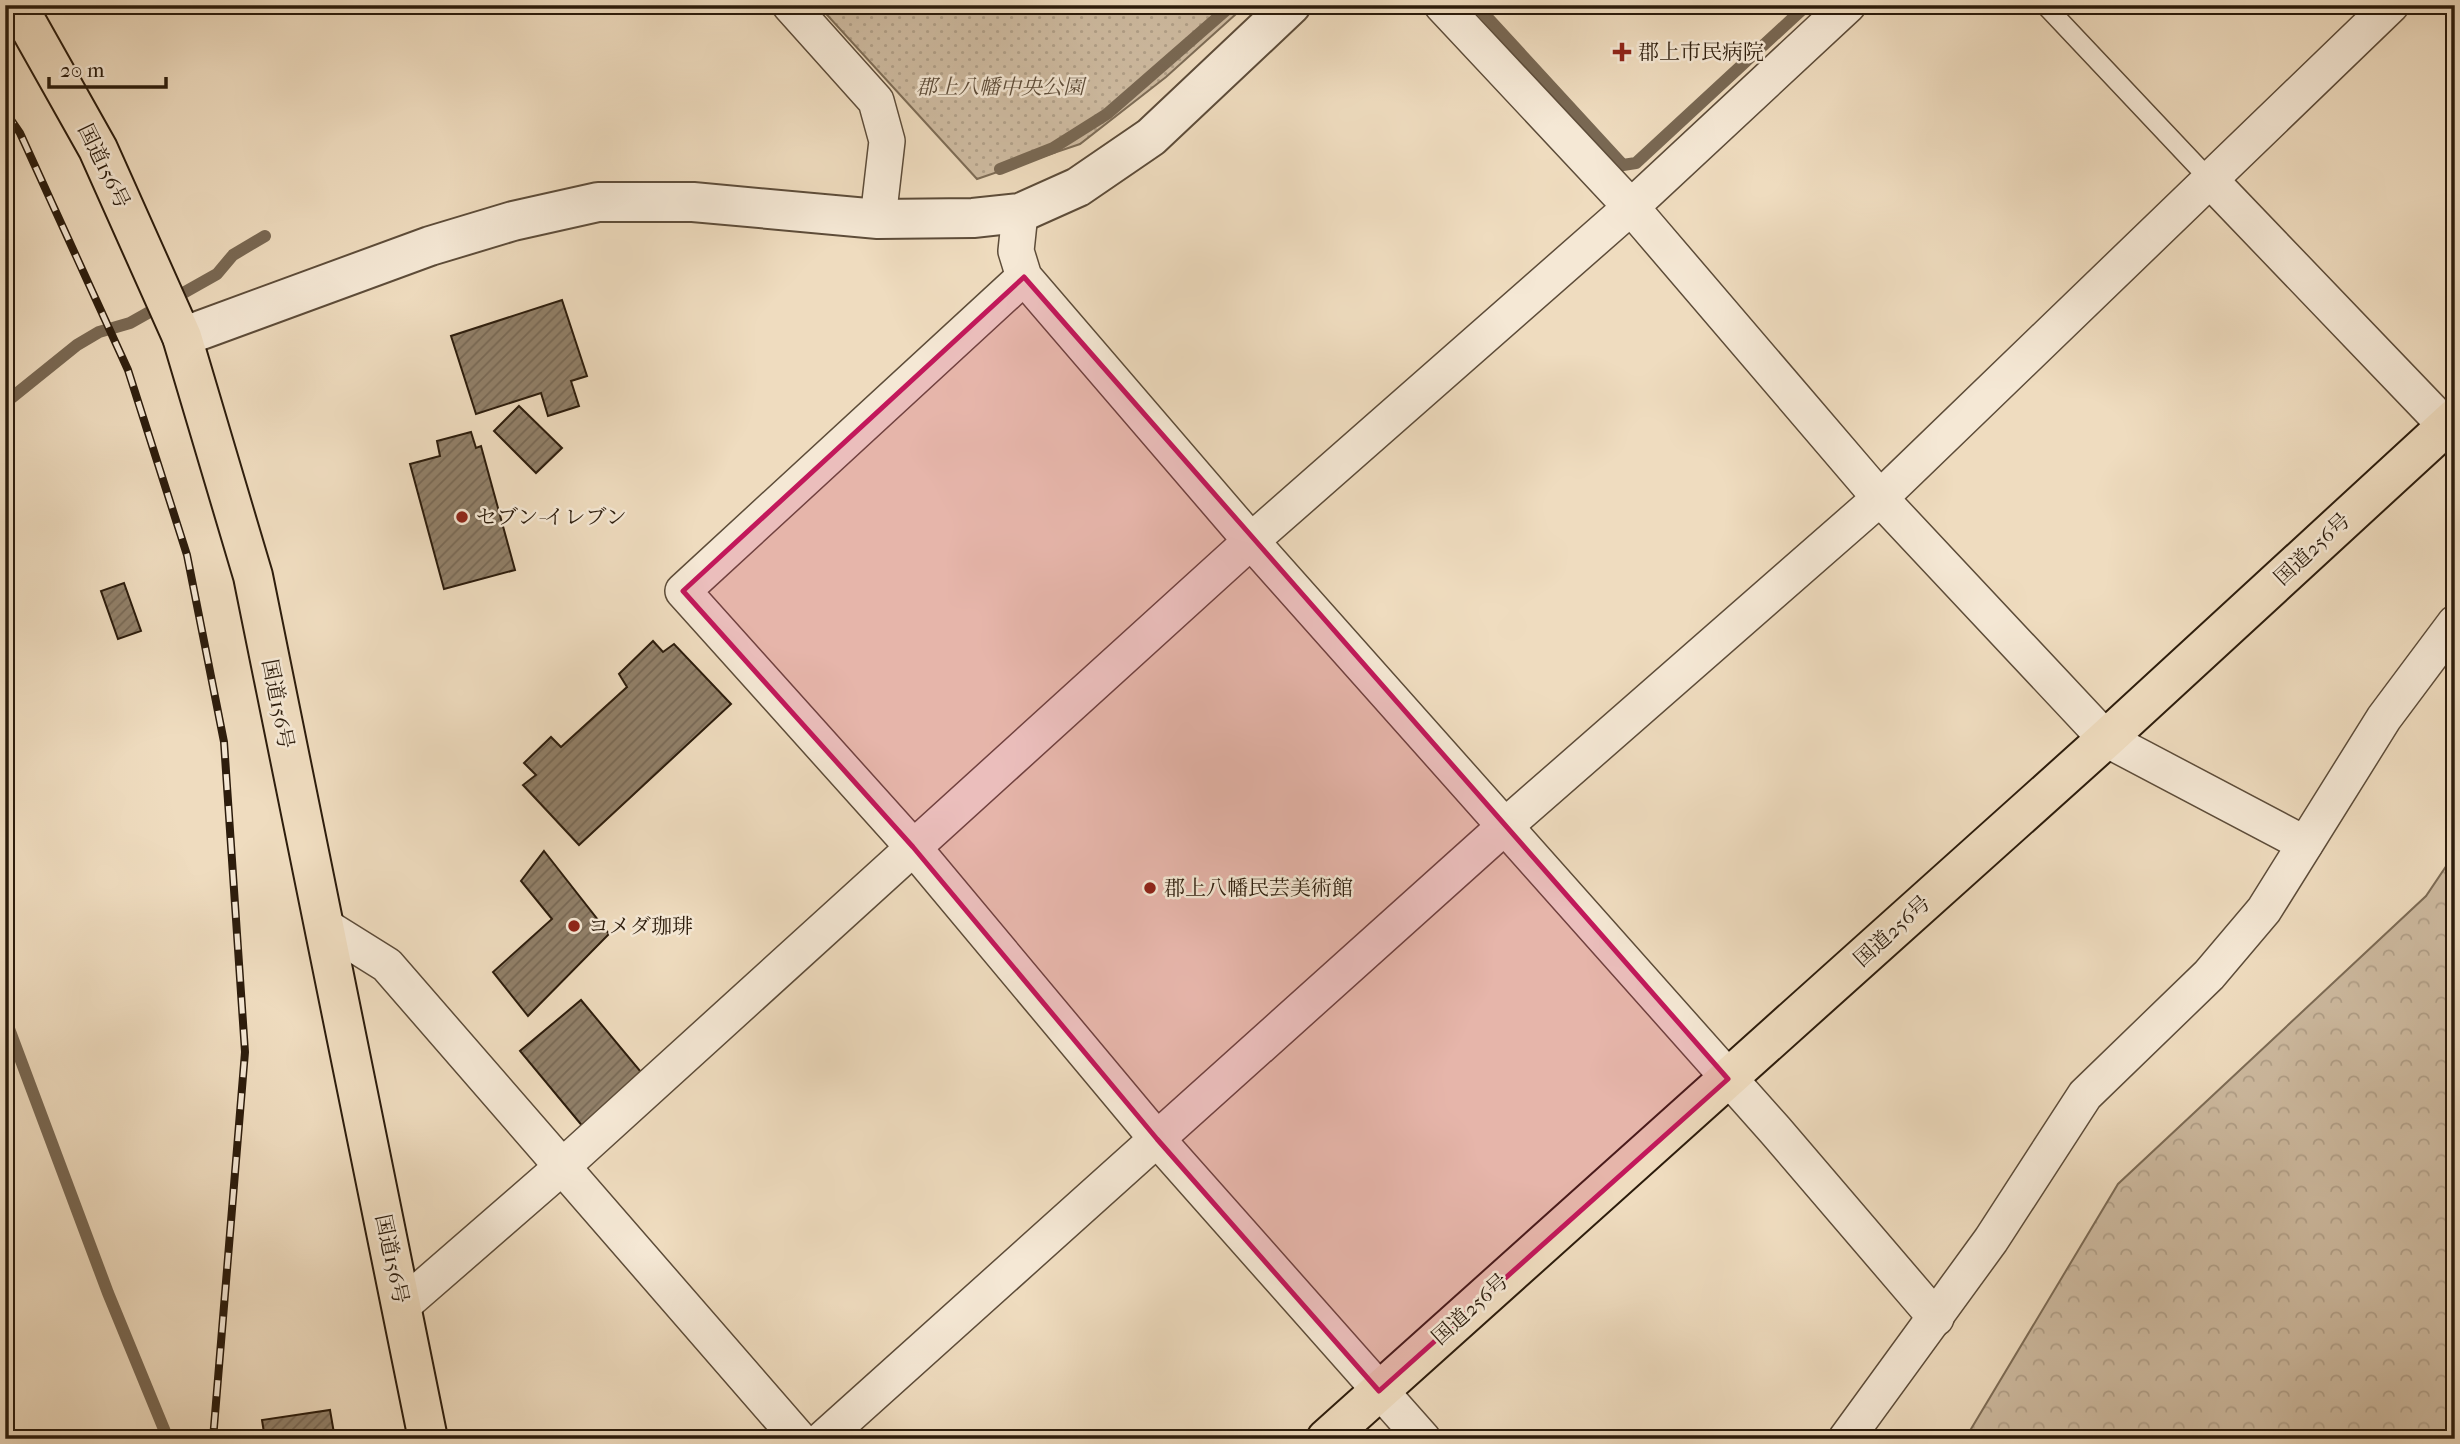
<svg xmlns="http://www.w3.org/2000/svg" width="2460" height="1444" font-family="'IM FELL French Canon','Noto Serif JP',serif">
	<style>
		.grass { fill: url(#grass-dots); stroke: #7d6c56; stroke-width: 2 }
		.forest { fill: url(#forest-crowns); stroke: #7d6c56; stroke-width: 2 }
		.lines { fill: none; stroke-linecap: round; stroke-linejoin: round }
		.stream { stroke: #796853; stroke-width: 12 }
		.building { fill: url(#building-hatch); stroke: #2c1c0c; stroke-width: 2 }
		.service-casing { stroke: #5d4c39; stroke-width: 21 }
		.minor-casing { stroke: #5d4c39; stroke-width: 38 }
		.tertiary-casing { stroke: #5d4c39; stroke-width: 42 }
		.trunk-casing { stroke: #2c1c0c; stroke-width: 42 }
		.service { stroke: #f5e8d5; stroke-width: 18 }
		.minor { stroke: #f5e8d5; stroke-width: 35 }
		.tertiary { stroke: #f5e8d5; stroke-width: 38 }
		.trunk { stroke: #efdcbf; stroke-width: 38 }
		.rail-casing { stroke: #2c1c0c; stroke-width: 8 }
		.rail { stroke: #f5e8d5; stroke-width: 5; stroke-dasharray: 16; stroke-linecap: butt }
		.marked { fill: #c2185b; fill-opacity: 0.2; stroke: #c2185b; stroke-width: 5; stroke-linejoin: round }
		.poi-dot { fill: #8f2418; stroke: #f5e8d5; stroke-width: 2.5 }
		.labels { text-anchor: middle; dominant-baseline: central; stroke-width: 5; stroke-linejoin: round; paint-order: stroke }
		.poi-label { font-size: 21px; fill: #2c1c0c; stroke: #f5e8d5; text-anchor: start }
		.park-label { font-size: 21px; font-style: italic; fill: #5d4c39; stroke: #f5e8d5 }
		.street-label { font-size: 21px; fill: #2c1c0c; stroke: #f5e8d5 }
	</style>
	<defs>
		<pattern id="grass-dots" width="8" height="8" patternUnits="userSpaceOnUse" patternTransform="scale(1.75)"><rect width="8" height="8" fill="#cebba1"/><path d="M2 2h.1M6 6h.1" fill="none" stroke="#b1a089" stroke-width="1.8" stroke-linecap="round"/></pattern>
		<pattern id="forest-crowns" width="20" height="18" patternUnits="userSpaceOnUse" patternTransform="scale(1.75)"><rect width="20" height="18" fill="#cebba1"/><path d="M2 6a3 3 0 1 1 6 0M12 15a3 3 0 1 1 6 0" fill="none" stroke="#b1a089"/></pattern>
		<pattern id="building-hatch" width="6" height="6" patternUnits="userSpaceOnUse" patternTransform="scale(1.75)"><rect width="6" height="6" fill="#918069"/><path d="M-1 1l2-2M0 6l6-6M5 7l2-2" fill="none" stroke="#776855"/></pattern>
	</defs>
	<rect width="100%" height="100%" fill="#efdcbf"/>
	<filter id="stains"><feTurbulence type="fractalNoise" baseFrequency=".00286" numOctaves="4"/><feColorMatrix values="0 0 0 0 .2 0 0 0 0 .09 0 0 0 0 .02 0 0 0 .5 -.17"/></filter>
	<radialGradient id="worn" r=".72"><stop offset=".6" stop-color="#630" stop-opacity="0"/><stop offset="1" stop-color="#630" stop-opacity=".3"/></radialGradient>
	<!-- grass -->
	<path class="grass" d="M 818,5 L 1246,5 L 1166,77 L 1080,144 L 977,179 Z"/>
	<!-- forest -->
	<path class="forest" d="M 2455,853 L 2455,1439 L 1965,1439 L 2118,1184 L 2426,896 Z"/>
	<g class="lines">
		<!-- stream -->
		<g class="stream">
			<path d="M 1476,5 L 1623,165 L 1636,163 L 1807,5"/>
			<path d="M 1000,169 L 1053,148 L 1107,114 L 1232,5"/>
			<path d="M 5,403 L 77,345 L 99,332 L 130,323 L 217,274 L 233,255 L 265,236"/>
			<path d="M 5,1018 L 108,1293 L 168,1439"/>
		</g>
	</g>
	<!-- building -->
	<g class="building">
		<path d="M 562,300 L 587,376 L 571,381 L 579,406 L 548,416 L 541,393 L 476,414 L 451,336 Z"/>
		<path d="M 519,406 L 562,448 L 536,473 L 494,431 Z"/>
		<path d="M 471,432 L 476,448 L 481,446 L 515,570 L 444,589 L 410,464 L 440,456 L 437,441 Z"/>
		<path d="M 124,583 L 141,631 L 118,639 L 101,591 Z"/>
		<path d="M 653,641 L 663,652 L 674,644 L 731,704 L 579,845 L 523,785 L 536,775 L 524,763 L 551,737 L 561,747 L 627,687 L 619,674 Z"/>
		<path d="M 544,851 L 609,934 L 528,1016 L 493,972 L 552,919 L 521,881 Z"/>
		<path d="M 581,1000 L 646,1078 L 584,1128 L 520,1051 Z"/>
		<path d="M 330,1410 L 335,1439 L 265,1439 L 262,1420 Z"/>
	</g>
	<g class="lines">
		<!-- service casing -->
		<g class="service-casing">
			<path id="service" d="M 2045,5 L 2212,182"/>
		</g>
		<!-- minor casing -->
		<g class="minor-casing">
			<g id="minor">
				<path d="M 790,5 L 876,101 L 887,141 L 878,219"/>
				<path d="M 1442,5 L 1631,207 L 1880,498 L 2106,739 L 2305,844"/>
				<path d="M 2212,182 L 2446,426"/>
				<path d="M 1020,213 L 1016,251 L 1024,277 L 1251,541 L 1775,1130 L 1936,1318"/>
				<path d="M 1024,277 L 683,591 L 913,847 L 1157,1139 L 1423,1439"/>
				<path d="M 323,925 L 387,965 L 799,1439"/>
				<path d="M 402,1306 L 563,1166 L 1251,541 L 1631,207 L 1848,5"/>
				<path d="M 823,1439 L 1503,828 L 1880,498 L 2391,5"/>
				<path d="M 1846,1439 L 1991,1240 L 2085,1095 L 2209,975 L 2264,910 L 2384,718 L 2455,623"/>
			</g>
		</g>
		<!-- tertiary casing -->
		<g class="tertiary-casing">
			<path id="tertiary" d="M 182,337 L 430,246 L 513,221 L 598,202 L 693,202 L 878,219 L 973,218 L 1020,213 L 1078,187 L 1151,137 L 1291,5"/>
		</g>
		<!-- trunk casing -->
		<g class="trunk-casing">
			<g id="trunk">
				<path d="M 17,5 L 98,149 L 182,337 L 253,576 L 428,1439"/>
				<path d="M 1326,1439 L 2106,739 L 2455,418"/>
			</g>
		</g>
		<!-- service -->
		<use href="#service" class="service"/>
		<!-- minor -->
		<use href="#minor" class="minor"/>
		<!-- tertiary -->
		<use href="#tertiary" class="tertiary"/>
		<!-- trunk -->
		<use href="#trunk" class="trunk"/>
		<!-- rail casing -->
		<g class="rail-casing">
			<path id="rail" d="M 5,111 L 20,133 L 128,370 L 187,555 L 224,742 L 245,1052 L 213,1439"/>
		</g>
		<!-- rail -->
		<use href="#rail" class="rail"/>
	</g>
	<!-- marked area -->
	<path class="marked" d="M 1024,277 L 1728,1079 L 1379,1391 L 1157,1139 L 913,847 L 683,591 Z"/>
	<!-- markers -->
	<g class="poi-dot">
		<path d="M1618.5 41.5h7v7h7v7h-7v7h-7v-7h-7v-7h7z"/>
		<circle cx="462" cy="517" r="7"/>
		<circle cx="1150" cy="888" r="7"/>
		<circle cx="574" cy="926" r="7"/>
	</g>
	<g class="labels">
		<!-- poi labels -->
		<g class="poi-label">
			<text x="1638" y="52">郡上市民病院</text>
			<text x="476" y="517">セブン-イレブン</text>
			<text x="1164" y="888">郡上八幡民芸美術館</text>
			<text x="588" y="926">コメダ珈琲</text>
		</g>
		<!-- park labels -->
		<g class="park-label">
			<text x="1000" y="87">郡上八幡中央公園</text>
		</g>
		<!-- street labels -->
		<g class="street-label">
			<text transform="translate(104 166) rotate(64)">国道156号</text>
			<text transform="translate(2312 549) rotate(-43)">国道256号</text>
			<text transform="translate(278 704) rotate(79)">国道156号</text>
			<text transform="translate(1892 931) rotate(-42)">国道256号</text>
			<text transform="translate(392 1259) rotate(78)">国道156号</text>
			<text transform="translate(1470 1309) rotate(-42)">国道256号</text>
		</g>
	</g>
	<!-- margin -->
	<rect width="2460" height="1444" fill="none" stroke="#efdcbf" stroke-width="28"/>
	<rect x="7" y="7" width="2446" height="1430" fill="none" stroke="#2c1c0c" stroke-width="3.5"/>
	<rect x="14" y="14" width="2432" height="1416" fill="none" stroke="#2c1c0c" stroke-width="2"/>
	<!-- scale -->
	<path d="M49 77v10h117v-10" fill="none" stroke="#2c1c0c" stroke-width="3.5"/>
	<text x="60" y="77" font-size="21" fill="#2c1c0c" stroke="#f5e8d5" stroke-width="5" paint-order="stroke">20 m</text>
	<rect width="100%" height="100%" filter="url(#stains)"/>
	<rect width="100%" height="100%" fill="url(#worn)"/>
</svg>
